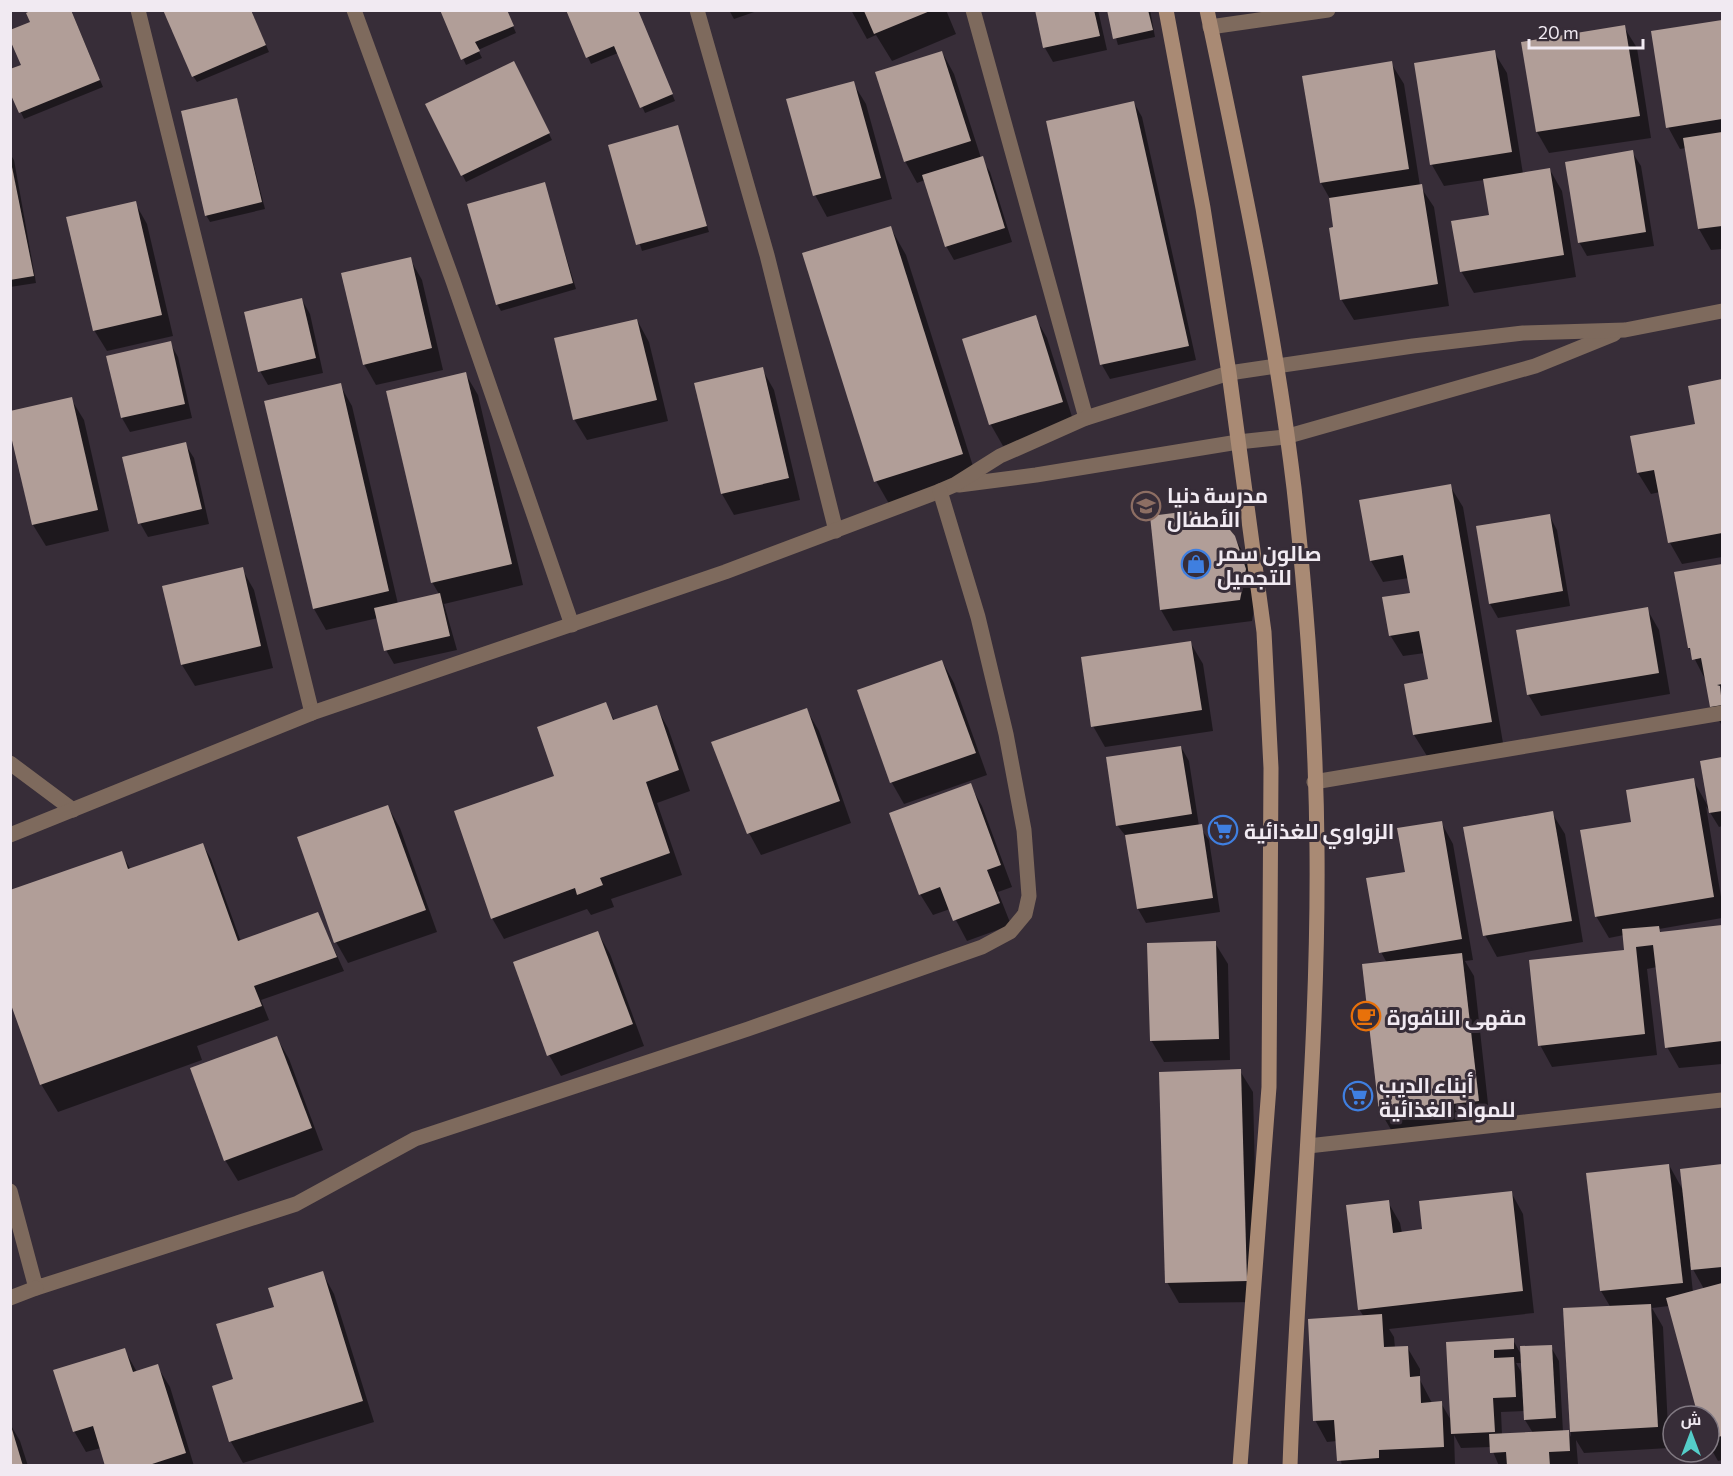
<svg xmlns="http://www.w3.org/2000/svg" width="1733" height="1476" font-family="Commissioner,Cairo,sans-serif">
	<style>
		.shadow { fill: #0007; fill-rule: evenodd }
		.building { fill: #b19e98 }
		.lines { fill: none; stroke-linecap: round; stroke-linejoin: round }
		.street { stroke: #7e6a5d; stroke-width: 15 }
		.secondary { stroke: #a98a74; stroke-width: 15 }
		.labels { text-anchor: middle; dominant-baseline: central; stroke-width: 6; stroke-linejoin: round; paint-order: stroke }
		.poi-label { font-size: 21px; font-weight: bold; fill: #f1eaf2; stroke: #372d38; text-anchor: start }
	</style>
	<rect width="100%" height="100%" fill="#372d38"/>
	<!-- shadow -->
	<g class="shadow">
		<path d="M 71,10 L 103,87 L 24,119 L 10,89 L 23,65 L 32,22 Z"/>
		<path d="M 251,10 L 269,52 L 197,82 L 193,76 Z"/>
		<path d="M 441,10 L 506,10 L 516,33 L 478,50 L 482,58 L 466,65 Z"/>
		<path d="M 567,10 L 637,10 L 675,101 L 645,113 L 618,53 L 591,64 Z"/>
		<path d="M 729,10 L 760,10 L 734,19 Z"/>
		<path d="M 851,10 L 946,10 L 956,34 L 892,61 L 876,35 L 867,39 Z"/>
		<path d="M 1036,10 L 1098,10 L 1107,50 L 1053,62 L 1045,48 Z"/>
		<path d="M 1108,10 L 1150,10 L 1155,37 L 1118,45 Z"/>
		<path d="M 1722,21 L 1722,249 L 1711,250 L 1699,229 L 1686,148 L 1680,149 L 1668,127 L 1652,32 Z"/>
		<path d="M 1624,27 L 1637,48 L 1651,138 L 1549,153 L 1537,132 Z"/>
		<path d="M 942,52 L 954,74 L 981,158 L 990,172 L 1012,242 L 954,260 L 946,246 L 925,180 L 917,183 L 905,161 Z"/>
		<path d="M 1494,52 L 1507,73 L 1523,174 L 1550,170 L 1562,191 L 1576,277 L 1474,293 L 1461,271 L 1490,216 L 1484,180 L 1444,186 L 1432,165 Z"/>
		<path d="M 1391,63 L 1404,84 L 1420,186 L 1434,207 L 1449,306 L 1354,320 L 1341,299 L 1330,199 L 1321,183 Z"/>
		<path d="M 517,69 L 552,140 L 466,182 L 427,104 Z"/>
		<path d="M 853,83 L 866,104 L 892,199 L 827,217 L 815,195 Z"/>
		<path d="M 237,100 L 265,209 L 210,222 L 206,215 Z"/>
		<path d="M 1134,103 L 1142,117 L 1196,360 L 1110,379 L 1102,365 L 1048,122 Z"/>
		<path d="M 677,127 L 709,232 L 642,251 L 609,146 Z"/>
		<path d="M 1632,152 L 1641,166 L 1654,246 L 1587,256 L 1579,242 Z"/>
		<path d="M 10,154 L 14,160 L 36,283 L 10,287 Z"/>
		<path d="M 544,184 L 576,289 L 501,311 L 497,304 Z"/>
		<path d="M 135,203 L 147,224 L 173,336 L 107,351 L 94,330 Z"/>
		<path d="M 890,227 L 906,255 L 978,482 L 892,509 L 876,481 Z"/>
		<path d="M 410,259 L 422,280 L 443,370 L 376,385 L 364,364 Z"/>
		<path d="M 302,300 L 310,314 L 323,373 L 268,385 L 260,371 Z"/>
		<path d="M 1035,317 L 1047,338 L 1074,423 L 1003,446 L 991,425 L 964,340 Z"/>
		<path d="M 637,320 L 649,342 L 668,421 L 587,440 L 574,419 Z"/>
		<path d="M 170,343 L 178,357 L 192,418 L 130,432 L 122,418 Z"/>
		<path d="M 762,369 L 774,390 L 800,500 L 734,515 L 722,494 Z"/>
		<path d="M 465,373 L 478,395 L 523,585 L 444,604 L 457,650 L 394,664 L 386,650 L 378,618 L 326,630 L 314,609 L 340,385 L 352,406 L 398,604 L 439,594 L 432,582 Z"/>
		<path d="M 1722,381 L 1722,557 L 1682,564 L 1670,543 L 1660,492 L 1651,494 L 1638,473 L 1697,425 L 1690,387 Z"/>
		<path d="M 71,399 L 84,420 L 109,531 L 46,546 L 33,525 Z"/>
		<path d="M 185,444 L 194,458 L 209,524 L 148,537 L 140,523 Z"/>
		<path d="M 1450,486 L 1463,507 L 1503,743 L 1427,756 L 1414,735 L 1406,685 L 1430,680 L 1425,653 L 1403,656 L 1390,635 L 1411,594 L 1409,578 L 1383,582 L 1371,561 Z"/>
		<path d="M 1549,515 L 1557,530 L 1570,606 L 1498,618 L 1490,604 Z"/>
		<path d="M 1152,517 L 1234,537 L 1247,559 L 1257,592 L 1252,621 L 1173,631 L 1161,610 Z"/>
		<path d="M 1722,566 L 1722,726 L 1711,706 L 1706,681 L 1689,648 L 1676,574 Z"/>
		<path d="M 242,569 L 254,590 L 273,668 L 195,686 L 182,665 L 164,587 Z"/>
		<path d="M 1647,609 L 1659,630 L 1670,694 L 1541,716 L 1528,694 Z"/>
		<path d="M 1190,642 L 1203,664 L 1213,731 L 1105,747 L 1093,726 Z"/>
		<path d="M 942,661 L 954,683 L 987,775 L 904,804 L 892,783 L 859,691 Z"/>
		<path d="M 605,704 L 615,721 L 656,707 L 668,728 L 690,791 L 657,803 L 682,875 L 611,899 L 614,907 L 591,915 L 587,909 L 504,939 L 492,918 Z"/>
		<path d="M 806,709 L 819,731 L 851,823 L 761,855 L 749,833 Z"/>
		<path d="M 1181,747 L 1189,761 L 1199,826 L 1209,840 L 1220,912 L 1146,923 L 1138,909 L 1128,839 L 1117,825 Z"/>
		<path d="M 1722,759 L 1722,826 L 1719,827 L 1706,806 L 1722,903 L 1722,918 L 1659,929 L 1661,933 L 1722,926 L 1722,1064 L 1679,1068 L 1667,1047 L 1657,967 L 1647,969 L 1657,1055 L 1552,1067 L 1540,1045 L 1626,951 L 1624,935 L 1609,938 L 1596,916 L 1633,823 L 1693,780 L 1709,808 L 1702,762 Z"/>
		<path d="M 970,785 L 982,806 L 1012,887 L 998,892 L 1011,925 L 967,941 L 950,909 L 933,915 L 920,894 Z"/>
		<path d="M 388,807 L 400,828 L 437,932 L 348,963 L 336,942 Z"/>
		<path d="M 1552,813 L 1565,834 L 1583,942 L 1497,957 L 1485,935 Z"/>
		<path d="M 1441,822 L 1453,844 L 1473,960 L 1465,961 L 1474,976 L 1490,1122 L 1393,1133 L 1380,1111 L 1387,963 L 1381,952 L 1407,873 Z"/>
		<path d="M 203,845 L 211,859 L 241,942 L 318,914 L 344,971 L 261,1000 L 269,1020 L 197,1046 L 202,1060 L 58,1112 L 41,1084 L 121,853 L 131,870 Z"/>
		<path d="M 598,933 L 610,954 L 644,1046 L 561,1076 L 549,1055 Z"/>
		<path d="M 1215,943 L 1228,964 L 1230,1060 L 1164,1062 L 1151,1040 Z"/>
		<path d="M 277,1038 L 289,1059 L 323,1150 L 238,1181 L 225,1160 Z"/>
		<path d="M 1240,1071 L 1253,1092 L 1258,1302 L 1179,1303 L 1167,1282 Z"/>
		<path d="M 1669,1165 L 1684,1192 L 1682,1170 L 1722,1165 L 1722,1460 L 1718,1461 L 1709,1445 L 1709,1416 L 1699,1416 L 1669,1306 L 1652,1308 L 1663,1327 L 1669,1448 L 1584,1453 L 1576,1440 L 1578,1464 L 1499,1466 L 1491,1447 L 1461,1448 L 1454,1435 L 1455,1466 L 1342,1466 L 1337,1441 L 1327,1442 L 1315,1420 L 1364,1317 L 1359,1309 L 1388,1202 L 1400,1223 L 1402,1233 L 1424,1231 L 1511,1192 L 1523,1214 L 1534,1313 L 1389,1329 L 1394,1337 L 1395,1348 L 1407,1347 L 1420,1369 L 1420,1380 L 1432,1403 L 1441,1403 L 1452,1422 L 1448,1343 L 1513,1340 L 1522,1356 L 1551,1347 L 1559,1361 L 1563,1432 L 1568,1431 L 1571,1437 L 1565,1310 L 1611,1308 L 1601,1291 ZM 1690,1264 L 1704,1289 L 1693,1293 ZM 1516,1363 L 1522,1363 L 1523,1375 ZM 1525,1411 L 1525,1420 L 1533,1433 L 1502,1435 L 1501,1412 Z"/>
		<path d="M 322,1272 L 334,1294 L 374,1422 L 243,1463 L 231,1442 L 214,1387 L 234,1380 Z"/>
		<path d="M 124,1349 L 137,1372 L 157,1366 L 170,1387 L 194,1466 L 107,1466 L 101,1448 L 86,1452 L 74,1431 Z"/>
		<path d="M 10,1424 L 20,1441 L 28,1466 L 10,1466 Z"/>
	</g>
	<!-- building -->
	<g class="building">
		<path d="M 32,10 L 71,10 L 100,80 L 19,113 L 10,93 L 10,69 L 21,65 L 10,40 L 10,30 L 30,22 L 26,13 Z"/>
		<path d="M 163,10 L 251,10 L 266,45 L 192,77 Z"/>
		<path d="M 440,10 L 507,10 L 514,26 L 475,42 L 480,51 L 461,60 Z"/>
		<path d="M 566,10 L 638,10 L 673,94 L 640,108 L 614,46 L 586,58 Z"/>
		<path d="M 1035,10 L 1094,10 L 1100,36 L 1043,48 Z"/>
		<path d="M 1107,10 L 1148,10 L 1153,30 L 1113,39 Z"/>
		<path d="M 864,11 L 930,11 L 874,34 Z"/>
		<path d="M 1722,20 L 1722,119 L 1666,128 L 1651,31 Z"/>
		<path d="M 1625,25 L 1640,116 L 1536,132 L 1521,42 Z"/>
		<path d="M 1495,50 L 1512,152 L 1430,165 L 1414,63 Z"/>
		<path d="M 942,51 L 971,141 L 904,162 L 875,72 Z"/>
		<path d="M 514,61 L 550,133 L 461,176 L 425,104 Z"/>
		<path d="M 1392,61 L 1409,169 L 1320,183 L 1302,76 Z"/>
		<path d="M 854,81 L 881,178 L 813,196 L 786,99 Z"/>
		<path d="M 237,98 L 262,202 L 205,216 L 181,111 Z"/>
		<path d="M 1134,101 L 1189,346 L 1100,365 L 1046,121 Z"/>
		<path d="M 678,125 L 707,226 L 636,245 L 608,145 Z"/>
		<path d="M 1722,132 L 1722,226 L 1698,229 L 1683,138 Z"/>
		<path d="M 1633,150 L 1646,232 L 1578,243 L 1565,162 Z"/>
		<path d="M 983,156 L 1005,228 L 945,247 L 922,175 Z"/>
		<path d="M 10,157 L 34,276 L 10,280 Z"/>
		<path d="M 1550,168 L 1564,255 L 1460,272 L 1451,221 L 1489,215 L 1483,179 Z"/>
		<path d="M 545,182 L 573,283 L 496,305 L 467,204 Z"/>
		<path d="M 1422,184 L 1438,284 L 1340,300 L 1329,228 L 1333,227 L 1329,198 Z"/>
		<path d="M 136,201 L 162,315 L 93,331 L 66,217 Z"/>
		<path d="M 891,226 L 963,454 L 874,482 L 802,253 Z"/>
		<path d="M 411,257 L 432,348 L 363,365 L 341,273 Z"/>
		<path d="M 302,298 L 316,358 L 258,372 L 244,312 Z"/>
		<path d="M 1036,315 L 1063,402 L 989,425 L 962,339 Z"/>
		<path d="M 637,319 L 657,400 L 573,420 L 554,338 Z"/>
		<path d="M 171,341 L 185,404 L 121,418 L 106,356 Z"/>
		<path d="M 763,367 L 789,478 L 721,494 L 694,383 Z"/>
		<path d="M 466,372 L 512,564 L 431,583 L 386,391 Z"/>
		<path d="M 1722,379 L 1722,533 L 1668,543 L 1654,470 L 1637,473 L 1630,436 L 1695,424 L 1688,386 Z"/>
		<path d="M 341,383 L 389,591 L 313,609 L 264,401 Z"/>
		<path d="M 72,397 L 98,510 L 32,525 L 10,432 L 10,411 Z"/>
		<path d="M 186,442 L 202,509 L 138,524 L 122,457 Z"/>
		<path d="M 1451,484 L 1492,722 L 1413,735 L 1404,684 L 1428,679 L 1419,631 L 1389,636 L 1382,597 L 1410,593 L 1403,555 L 1370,561 L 1359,500 Z"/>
		<path d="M 1190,511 L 1221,519 L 1235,536 L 1246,569 L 1240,600 L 1160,610 L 1150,516 Z"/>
		<path d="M 1550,514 L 1563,591 L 1489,604 L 1476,526 Z"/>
		<path d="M 1722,564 L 1722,684 L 1717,685 L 1720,686 L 1722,705 L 1710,707 L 1701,658 L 1692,660 L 1690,648 L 1688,648 L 1674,572 Z"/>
		<path d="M 243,567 L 261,646 L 181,665 L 162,586 Z"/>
		<path d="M 440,593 L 450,636 L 384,651 L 374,608 Z"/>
		<path d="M 1648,607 L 1659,673 L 1527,695 L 1516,630 Z"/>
		<path d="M 1191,641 L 1202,710 L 1091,727 L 1081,657 Z"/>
		<path d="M 942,660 L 976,753 L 890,783 L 857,690 Z"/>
		<path d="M 606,702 L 613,720 L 657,705 L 679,770 L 646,782 L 670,853 L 600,878 L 603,885 L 577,895 L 575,888 L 491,919 L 454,811 L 554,776 L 537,727 Z"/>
		<path d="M 807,708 L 840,801 L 747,834 L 711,742 Z"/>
		<path d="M 1181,746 L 1192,814 L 1116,826 L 1106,757 Z"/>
		<path d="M 1722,757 L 1722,811 L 1709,813 L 1700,761 Z"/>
		<path d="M 1694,778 L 1714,897 L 1595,917 L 1580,830 L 1631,822 L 1626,790 Z"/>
		<path d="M 971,783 L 1001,865 L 987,870 L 1000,903 L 953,921 L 940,887 L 919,895 L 889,813 Z"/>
		<path d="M 388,805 L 426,910 L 334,943 L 297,837 Z"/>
		<path d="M 1553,811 L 1572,921 L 1483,936 L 1463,827 Z"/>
		<path d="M 1442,821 L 1462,939 L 1379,953 L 1366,878 L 1405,872 L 1397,828 Z"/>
		<path d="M 1202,824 L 1213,898 L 1137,909 L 1125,835 Z"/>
		<path d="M 203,843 L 238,941 L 318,912 L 337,957 L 254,986 L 262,1006 L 40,1085 L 10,1002 L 10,890 L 122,851 L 128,869 Z"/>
		<path d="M 1722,925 L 1722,1041 L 1665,1048 L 1653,945 L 1636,947 L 1645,1034 L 1538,1046 L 1529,960 L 1624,950 L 1622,929 L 1659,926 L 1660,932 Z"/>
		<path d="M 598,931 L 633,1024 L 547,1056 L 513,962 Z"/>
		<path d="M 1216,941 L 1219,1039 L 1150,1041 L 1147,943 Z"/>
		<path d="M 1462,953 L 1479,1101 L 1379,1112 L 1362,964 Z"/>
		<path d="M 277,1036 L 312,1128 L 224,1161 L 190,1068 Z"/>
		<path d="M 1241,1069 L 1247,1281 L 1165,1283 L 1159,1072 Z"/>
		<path d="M 1669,1164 L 1683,1283 L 1600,1291 L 1586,1173 Z"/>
		<path d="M 1722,1164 L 1722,1267 L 1691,1270 L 1680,1169 Z"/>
		<path d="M 1512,1191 L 1523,1291 L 1358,1310 L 1346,1205 L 1389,1200 L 1393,1233 L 1422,1229 L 1419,1201 Z"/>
		<path d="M 323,1271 L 363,1401 L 229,1442 L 212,1386 L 233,1379 L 216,1324 L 274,1307 L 268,1288 Z"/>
		<path d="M 1722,1283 L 1722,1436 L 1709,1439 L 1709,1416 L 1698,1416 L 1666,1298 Z"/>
		<path d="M 1651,1304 L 1658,1427 L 1570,1432 L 1563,1308 Z"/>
		<path d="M 1382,1314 L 1384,1347 L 1408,1346 L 1410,1377 L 1420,1376 L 1421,1403 L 1442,1401 L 1444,1447 L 1379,1450 L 1379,1458 L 1337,1461 L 1334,1420 L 1313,1421 L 1308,1319 Z"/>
		<path d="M 1514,1338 L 1514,1349 L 1494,1350 L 1494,1358 L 1514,1357 L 1516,1397 L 1493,1398 L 1495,1432 L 1451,1434 L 1446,1342 Z"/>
		<path d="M 1552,1345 L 1556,1418 L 1524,1420 L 1520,1346 Z"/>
		<path d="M 125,1348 L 133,1372 L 158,1364 L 186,1453 L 146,1466 L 105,1466 L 93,1426 L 73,1432 L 53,1370 Z"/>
		<path d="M 10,1426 L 11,1426 L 23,1466 L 10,1466 Z"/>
		<path d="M 1569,1430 L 1570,1451 L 1549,1452 L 1550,1466 L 1507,1466 L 1506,1452 L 1490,1453 L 1489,1434 Z"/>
	</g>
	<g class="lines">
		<!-- street -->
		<g class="street">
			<path d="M 138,10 L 312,713"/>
			<path d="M 354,10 L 453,281 L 572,625"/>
			<path d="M 697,10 L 767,255 L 836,531"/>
			<path d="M 973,10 L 1086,418"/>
			<path d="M 1210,27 L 1328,10"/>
			<path d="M 959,485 L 1036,475 L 1238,442 L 1285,437 L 1535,366 L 1614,334"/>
			<path d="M 10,763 L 73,810"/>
			<path d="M 1314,782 L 1722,713"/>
			<path d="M 10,835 L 312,713 L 725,572 L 940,491 L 954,485 L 1000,456 L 1086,418 L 1229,373 L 1413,346 L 1523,333 L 1625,330 L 1722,311"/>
			<path d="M 1308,1146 L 1722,1100"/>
			<path d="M 10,1191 L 36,1288 L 296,1204 L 415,1139 L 748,1029 L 982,947 L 1010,932 L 1025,914 L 1029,896 L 1024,830 L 1006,734 L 978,617 L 940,491"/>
			<path d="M 10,1298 L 36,1288"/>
		</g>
		<!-- secondary -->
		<g class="secondary">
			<path d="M 1166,10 L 1203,208 L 1229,373 L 1264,632 L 1271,768 L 1269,1087 L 1240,1466"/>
			<path d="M 1207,10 C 1240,167 1275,329 1294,488 C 1307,607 1316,729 1317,848 C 1319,1054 1297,1260 1290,1466"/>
		</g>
	</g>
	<!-- icons -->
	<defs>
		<g id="school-ring" transform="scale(1.5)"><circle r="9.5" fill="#372d38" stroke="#8d6e63" stroke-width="1.5"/><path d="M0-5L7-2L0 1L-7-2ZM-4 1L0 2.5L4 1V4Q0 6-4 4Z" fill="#8d6e63"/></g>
		<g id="shop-ring" transform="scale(1.5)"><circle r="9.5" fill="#372d38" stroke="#3f7fe0" stroke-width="1.5"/><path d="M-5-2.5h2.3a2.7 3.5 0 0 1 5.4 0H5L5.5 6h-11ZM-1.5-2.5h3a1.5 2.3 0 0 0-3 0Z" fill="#3f7fe0"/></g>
		<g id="supermarket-ring" transform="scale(1.5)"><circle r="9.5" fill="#372d38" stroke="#3f7fe0" stroke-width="1.5"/><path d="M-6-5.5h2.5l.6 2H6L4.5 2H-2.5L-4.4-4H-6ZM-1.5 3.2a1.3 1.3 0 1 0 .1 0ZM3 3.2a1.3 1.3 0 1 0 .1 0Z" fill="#3f7fe0"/></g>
		<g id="cafe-ring" transform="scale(1.5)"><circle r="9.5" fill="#372d38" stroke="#e8710a" stroke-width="1.5"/><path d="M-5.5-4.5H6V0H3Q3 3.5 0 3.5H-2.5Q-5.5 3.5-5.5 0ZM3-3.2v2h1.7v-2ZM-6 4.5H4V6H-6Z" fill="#e8710a"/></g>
	</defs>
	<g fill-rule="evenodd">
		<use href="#school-ring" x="1146" y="506"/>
		<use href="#shop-ring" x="1196" y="564"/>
		<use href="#supermarket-ring" x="1223" y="830"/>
		<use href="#cafe-ring" x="1366" y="1016"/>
		<use href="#supermarket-ring" x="1358" y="1096"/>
	</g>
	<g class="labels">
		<!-- poi labels -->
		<g class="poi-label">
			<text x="1167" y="494">مدرسة دنيا<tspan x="1167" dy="24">الأطفال</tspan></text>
			<text x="1217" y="552">صالون سمر<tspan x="1217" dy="24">للتجميل</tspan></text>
			<text x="1244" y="830">الزواوي للغذائية</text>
			<text x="1387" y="1016">مقهى النافورة</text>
			<text x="1379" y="1084">أبناء الديب<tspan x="1379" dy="24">للمواد الغذائية</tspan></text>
		</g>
	</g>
	<!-- border -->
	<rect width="1733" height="1476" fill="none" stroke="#f1eaf2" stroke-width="24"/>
	<!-- north arrow -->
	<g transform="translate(1691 1434)"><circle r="28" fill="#372d38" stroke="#817982" stroke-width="1.5"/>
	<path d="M0-4.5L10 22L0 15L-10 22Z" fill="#54cdc8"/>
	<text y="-9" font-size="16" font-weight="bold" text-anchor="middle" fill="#f1eaf2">ش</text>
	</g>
	<!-- scale -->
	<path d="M1529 39v9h114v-9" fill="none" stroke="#f1eaf2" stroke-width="3"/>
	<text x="1538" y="39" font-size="18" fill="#f1eaf2" stroke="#372d38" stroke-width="4.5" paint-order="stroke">20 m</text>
</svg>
